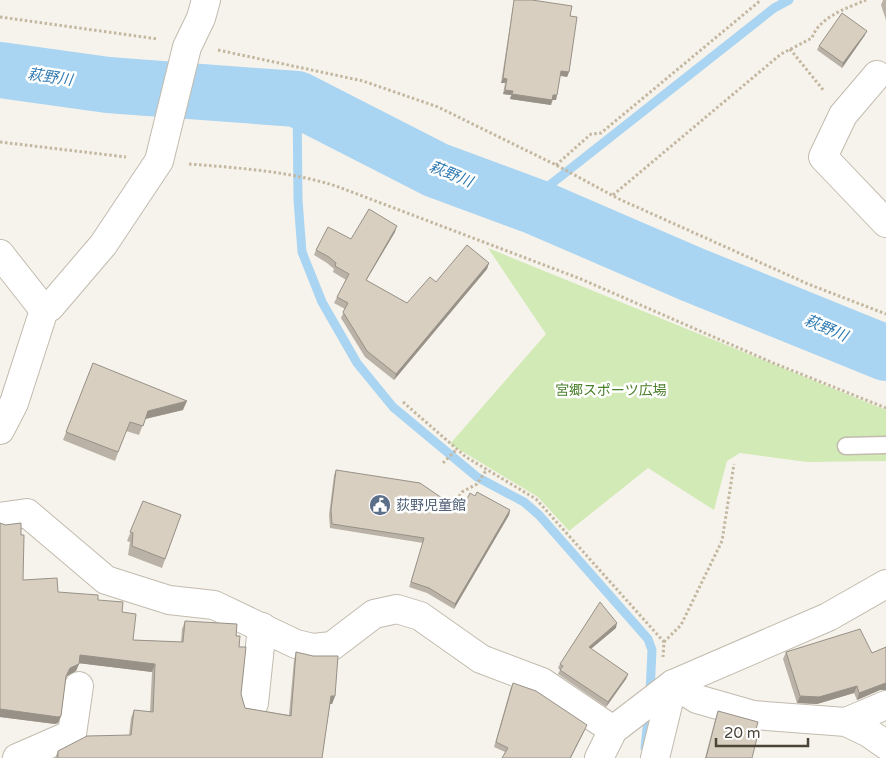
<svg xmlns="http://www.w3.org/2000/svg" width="886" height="758" font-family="'Varela Round','Noto Sans JP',sans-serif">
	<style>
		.green { fill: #d2eab5 }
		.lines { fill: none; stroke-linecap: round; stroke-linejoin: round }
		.stream { stroke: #a9d4f2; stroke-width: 9 }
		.river { stroke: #a9d4f2; stroke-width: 56 }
		.service-casing { stroke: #c2bbae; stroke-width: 19 }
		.minor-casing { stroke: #c2bbae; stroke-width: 30 }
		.path { stroke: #c4b79f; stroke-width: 3; stroke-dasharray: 2.5 2.5; stroke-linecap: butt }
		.service { stroke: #fff; stroke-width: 16 }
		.minor { stroke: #fff; stroke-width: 28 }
		.wall { fill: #bab2a6 }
		.shaded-wall { fill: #979187 }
		.building { fill: #d8cfc1; stroke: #979187 }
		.labels { text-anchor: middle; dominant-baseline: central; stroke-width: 5; stroke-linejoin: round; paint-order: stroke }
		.park-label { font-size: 14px; fill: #4a7f2a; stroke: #fff }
		.service-label { font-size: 14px; fill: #4e5e75; stroke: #fff; text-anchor: start }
		.water-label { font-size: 15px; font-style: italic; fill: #2e7ab2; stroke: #fff }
	</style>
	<rect width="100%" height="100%" fill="#f6f3ec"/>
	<!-- green -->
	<path class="green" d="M 488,248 L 886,410 L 886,461 L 807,462 L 740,453 L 727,461 L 714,510 L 648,468 L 569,531 L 538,497 L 450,444 L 546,334 Z"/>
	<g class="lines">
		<!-- stream -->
		<g class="stream">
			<path d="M 297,99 L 298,200 L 302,252 L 322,302 L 357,363 L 393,407 L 477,477 L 524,502 L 539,515 L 648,639 L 652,650 L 650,693"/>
			<path d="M 536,207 L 546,188 L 774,8 L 789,0"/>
			<path d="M 645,748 L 649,709"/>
		</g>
		<!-- river -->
		<path class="river" d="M 0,70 L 108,85 L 297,99 L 436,170 L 536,207 L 691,274 L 886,353"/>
		<!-- service casing -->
		<g class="service-casing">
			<path id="service" d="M 846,446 L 886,445"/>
		</g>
		<!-- minor casing -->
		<g class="minor-casing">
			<g id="minor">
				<path d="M 877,75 L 843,115 L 823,157 L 886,223"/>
				<path d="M 0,254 L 44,310"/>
				<path d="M 0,430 L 14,403 L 44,310 L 50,307 L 103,245 L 159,161 L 187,47 L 201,18 L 206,0"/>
				<path d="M 0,517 L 27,513 L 106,580 L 169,600 L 214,605 L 296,644 L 313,648 L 332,646 L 374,614 L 397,609 L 420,616 L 481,659 L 542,682 L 613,730"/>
				<path d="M 254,703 L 262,627"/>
				<path d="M 846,722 L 886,705"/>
				<path d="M 17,758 L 72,734 L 79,686"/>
				<path d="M 599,758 L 613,730 L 673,684 L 828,617 L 886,584"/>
				<path d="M 655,758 L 673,684 L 697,699 L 753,715 L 846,722 L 869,733 L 886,745"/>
			</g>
		</g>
		<!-- path -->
		<g class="path">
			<path d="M 0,17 L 158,39"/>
			<path d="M 790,49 L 824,91"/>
			<path d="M 218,50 L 363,81 L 438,107 L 556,165 L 619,199 L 808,284 L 886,314"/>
			<path d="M 0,142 L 126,157"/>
			<path d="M 189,164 C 240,168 288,171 336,186 L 581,279 L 771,362 L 886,408"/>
			<path d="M 556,165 L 591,134 L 601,133 L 761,0"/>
			<path d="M 613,195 L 781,54 L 812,38 C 819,17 847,8 866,0"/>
			<path d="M 403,402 L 466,457 L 536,499 L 664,642 L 663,657"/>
			<path d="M 443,463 L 457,449"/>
			<path d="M 451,509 L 462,492 L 477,484 L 487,469"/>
			<path d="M 664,642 L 681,625 L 722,541 L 734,464"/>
		</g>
		<!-- service -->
		<use href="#service" class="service"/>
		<!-- minor -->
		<use href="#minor" class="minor"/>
	</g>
	<!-- wall -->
	<g class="wall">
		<path d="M 514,0 L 532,0 L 570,16 L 569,72 L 567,77 L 560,76 L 556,100 L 553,100 L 551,105 L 510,99 L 511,95 L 503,94 L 505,83 L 501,83 Z"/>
		<path d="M 883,0 L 886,0 L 886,20 L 881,5 Z"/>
		<path d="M 865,35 L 842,68 L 817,50 L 819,46 Z"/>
		<path d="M 395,232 L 366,280 L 407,303 L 436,282 L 489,263 L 487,269 L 394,380 L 365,357 L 341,318 L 345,309 L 334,303 L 337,297 L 346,280 L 333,272 L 334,269 L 327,263 L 314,255 L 316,250 L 351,239 Z"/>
		<path d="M 93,363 L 183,410 L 145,419 L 139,435 L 126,431 L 115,461 L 63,440 Z"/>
		<path d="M 336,470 L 461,511 L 475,496 L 510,510 L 509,515 L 454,609 L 427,593 L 409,587 L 423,543 L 330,528 L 329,515 L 334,475 Z"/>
		<path d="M 143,501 L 181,515 L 162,568 L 128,555 L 130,542 L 127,541 Z"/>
		<path d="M 0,523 L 21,535 L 23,580 L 58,592 L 98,600 L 122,612 L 133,640 L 181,642 L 182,629 L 185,621 L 236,636 L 239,647 L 241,694 L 245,708 L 289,715 L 294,660 L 296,652 L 335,696 L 332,704 L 330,704 L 322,758 L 55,758 L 58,751 L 129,735 L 131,718 L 134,710 L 150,712 L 152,672 L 79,663 L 76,671 L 67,676 L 66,678 L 61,716 L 58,723 L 55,724 L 0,717 Z"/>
		<path d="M 616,628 L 591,649 L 628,674 L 626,679 L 606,707 L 558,674 L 560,670 L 558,668 L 560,664 Z"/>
		<path d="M 886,647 L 886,690 L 880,690 L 857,700 L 854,693 L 817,704 L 797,703 L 783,659 L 786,652 L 872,653 Z"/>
		<path d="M 511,687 L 585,730 L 571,758 L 502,758 L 505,752 L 494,747 Z"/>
		<path d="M 718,711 L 752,758 L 705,758 L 715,720 Z"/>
	</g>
	<!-- shaded-wall -->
	<g class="shaded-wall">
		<path d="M 867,31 L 865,35 L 842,68 L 843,63 Z"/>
		<path d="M 561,71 L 569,72 L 567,77 L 559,75 Z"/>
		<path d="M 503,78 L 507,79 L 505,83 L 501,83 Z"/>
		<path d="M 505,90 L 513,91 L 511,95 L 503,94 Z"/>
		<path d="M 512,94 L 552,100 L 551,105 L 510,99 Z"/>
		<path d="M 553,95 L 557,95 L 556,100 L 551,100 Z"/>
		<path d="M 397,226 L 395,232 L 363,286 L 366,280 Z"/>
		<path d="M 489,263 L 487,269 L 394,380 L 396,374 Z"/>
		<path d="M 187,401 L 183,410 L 145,419 L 148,411 Z"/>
		<path d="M 510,510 L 509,515 L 454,609 L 455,604 Z"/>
		<path d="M 617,623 L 616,628 L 587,652 L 589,647 Z"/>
		<path d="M 80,655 L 155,664 L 152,672 L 77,663 Z"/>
		<path d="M 79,664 L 76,671 L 67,676 L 64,683 L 70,668 Z"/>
		<path d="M 628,674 L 626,679 L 606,707 L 608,702 Z"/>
		<path d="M 886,683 L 886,690 L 880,690 L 857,700 L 859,693 L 883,684 Z"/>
		<path d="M 857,686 L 854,693 L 817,704 L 797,703 L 800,696 Z"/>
		<path d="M 331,696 L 335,696 L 332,704 L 328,704 Z"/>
		<path d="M 0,709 L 61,716 L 58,723 L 55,724 L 0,717 Z"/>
	</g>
	<!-- building -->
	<g class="building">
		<path d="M 514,0 L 532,0 L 572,6 L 570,16 L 577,17 L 569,72 L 561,71 L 557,95 L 553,95 L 552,100 L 512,94 L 513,91 L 505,90 L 507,79 L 503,78 Z"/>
		<path d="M 842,13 L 867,31 L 843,63 L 819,46 Z"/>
		<path d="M 369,209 L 397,226 L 366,280 L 407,303 L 430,277 L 436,282 L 467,245 L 489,263 L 396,374 L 367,351 L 343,312 L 348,303 L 337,297 L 349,274 L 335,266 L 336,263 L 329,257 L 316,250 L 328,227 L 351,239 Z"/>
		<path d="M 93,363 L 187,401 L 148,411 L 143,426 L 130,422 L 118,452 L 66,432 Z"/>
		<path d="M 336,470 L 420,483 L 461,511 L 470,493 L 475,496 L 477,492 L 510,510 L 455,604 L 429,588 L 411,582 L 424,538 L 332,524 L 331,510 Z"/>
		<path d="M 143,501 L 181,515 L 165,559 L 132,546 L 133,533 L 130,532 Z"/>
		<path d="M 0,523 L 5,525 L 21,523 L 21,535 L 24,535 L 23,580 L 57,578 L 58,592 L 98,595 L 98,600 L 123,602 L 122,612 L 136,614 L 133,640 L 183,642 L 185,621 L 237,624 L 236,636 L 240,636 L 239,647 L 246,647 L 241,694 L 245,708 L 291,716 L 296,652 L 313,656 L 338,656 L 335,696 L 331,696 L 322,758 L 58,758 L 58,751 L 87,736 L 131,735 L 134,710 L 153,712 L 155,664 L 80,655 L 79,664 L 70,668 L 66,676 L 61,716 L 58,717 L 0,709 Z"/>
		<path d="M 600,602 L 617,623 L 589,647 L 628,674 L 608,702 L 560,670 L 563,666 L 560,664 Z"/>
		<path d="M 860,629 L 872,653 L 886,647 L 886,683 L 883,684 L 859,693 L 857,686 L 819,697 L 800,696 L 786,652 Z"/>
		<path d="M 513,683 L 536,691 L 587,725 L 570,758 L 502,758 L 508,748 L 496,742 Z"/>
		<path d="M 718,711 L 758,722 L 754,737 L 757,738 L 752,758 L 706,758 Z"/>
	</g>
	<!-- icons -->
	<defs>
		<g id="civic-disc" transform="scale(1.125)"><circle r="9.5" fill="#5c6f8a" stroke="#fff"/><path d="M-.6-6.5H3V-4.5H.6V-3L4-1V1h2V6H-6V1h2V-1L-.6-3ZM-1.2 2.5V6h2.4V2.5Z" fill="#fff"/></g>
	</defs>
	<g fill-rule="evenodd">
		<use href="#civic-disc" x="380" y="505"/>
	</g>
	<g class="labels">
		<!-- park labels -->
		<g class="park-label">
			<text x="611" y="390">宮郷スポーツ広場</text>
		</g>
		<!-- service labels -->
		<g class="service-label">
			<text x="396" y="505">荻野児童館</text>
		</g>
		<!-- water labels -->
		<g class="water-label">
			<text transform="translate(50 77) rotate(8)">萩野川</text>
			<text transform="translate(451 174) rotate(22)">萩野川</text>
			<text transform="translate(826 328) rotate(23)">萩野川</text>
		</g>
	</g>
	<!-- scale -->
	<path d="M716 738v8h92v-8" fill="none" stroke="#4b4439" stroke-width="2.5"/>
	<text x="724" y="738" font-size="15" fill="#4b4439" stroke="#ffffff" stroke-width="4" paint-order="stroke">20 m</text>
</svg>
